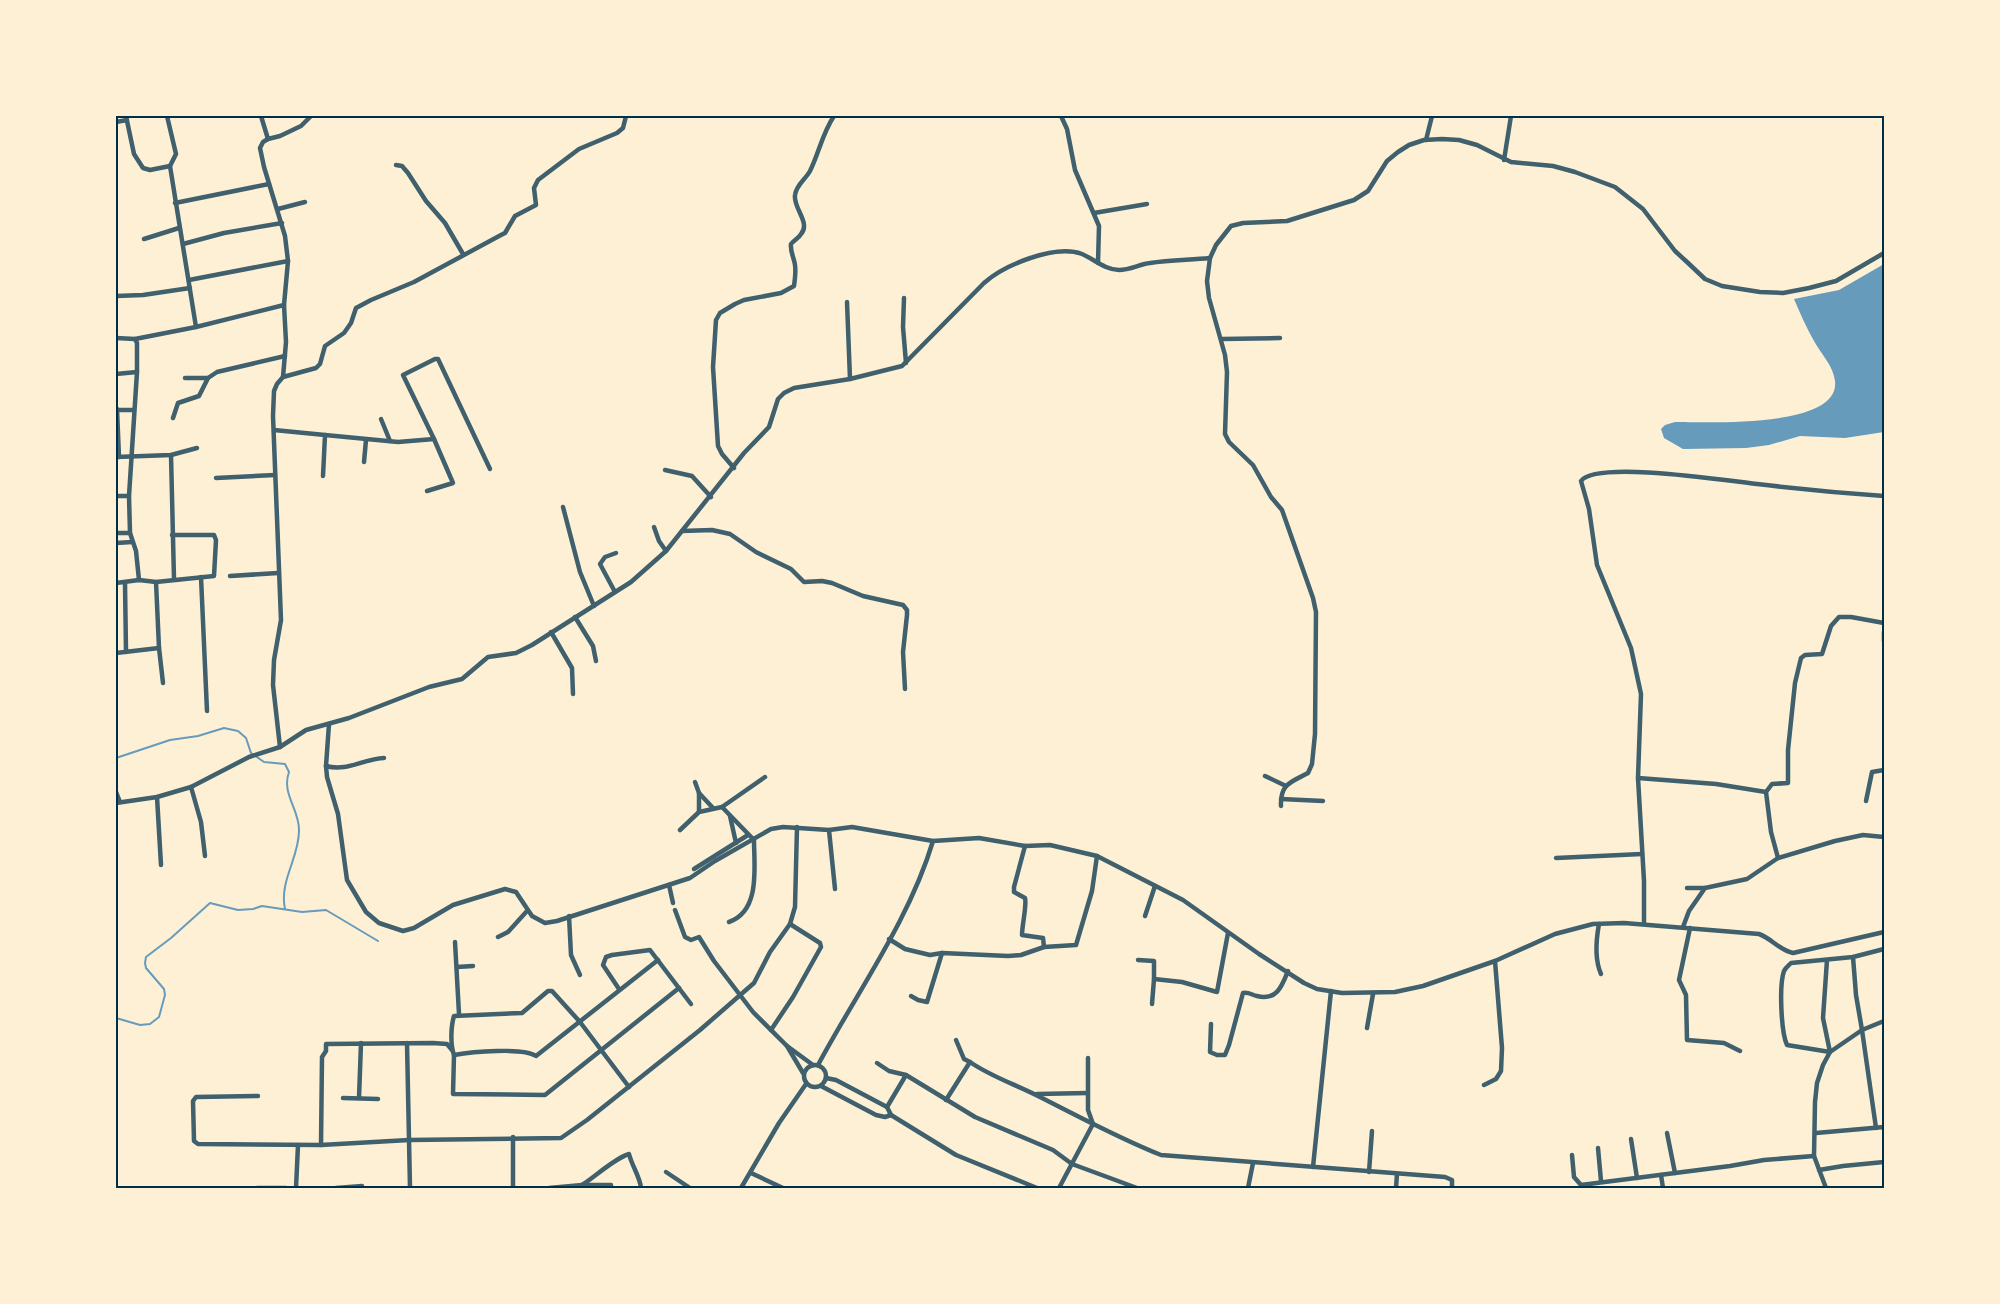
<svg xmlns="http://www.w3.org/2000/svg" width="2000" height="1304" font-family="'Alegreya Sans',sans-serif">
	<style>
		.water { fill: #669bbc }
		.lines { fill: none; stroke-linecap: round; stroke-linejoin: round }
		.stream { stroke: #669bbc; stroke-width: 2 }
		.minor { stroke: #3f606c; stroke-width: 4.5 }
		.neatline { fill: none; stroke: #003049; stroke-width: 2 }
	</style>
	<rect width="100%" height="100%" fill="#fdf0d5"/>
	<!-- water -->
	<path class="water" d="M 1884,264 L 1884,432 L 1845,438 L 1800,436 L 1769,445 L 1746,448 L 1683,449 L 1664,438 L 1661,429 L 1665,425 L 1675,422 C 1704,422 1841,429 1835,381 C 1833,365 1821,354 1814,341 C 1806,327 1800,313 1794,299 L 1839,290 Z"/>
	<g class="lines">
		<!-- stream -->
		<g class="stream">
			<path d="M 116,758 L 170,740 L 198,736 L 224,728 L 238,731 L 246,738 L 251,753 L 264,762 L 285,764 L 289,772 C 281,794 300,810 299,831 C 299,858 279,881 285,909"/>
			<path d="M 116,1018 L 140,1025 L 150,1024 L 159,1017 L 165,995 L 164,989 L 146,968 L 145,963 L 146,957 L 171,938 L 210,903 L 238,910 L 253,909 L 262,906 L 302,912 L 326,910 L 378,941"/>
		</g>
		<!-- minor -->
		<g class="minor">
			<path d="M 126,116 L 134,154 L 143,168 L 150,170 L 170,166 L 196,327"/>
			<path d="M 167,116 L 176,154 L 170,166"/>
			<path d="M 261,116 L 268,139"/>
			<path d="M 1061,116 L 1067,129 L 1075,170 L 1099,226 L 1098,263"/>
			<path d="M 116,122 L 127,120"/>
			<path d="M 1426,140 L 1432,116"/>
			<path d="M 1504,160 L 1511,116"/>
			<path d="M 396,165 L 402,166 L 408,173 L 426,201 L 445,223 L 463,254"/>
			<path d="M 175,203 L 269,184"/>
			<path d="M 278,209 L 305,202"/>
			<path d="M 1094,213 L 1147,204"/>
			<path d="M 144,239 L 179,228"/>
			<path d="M 183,244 L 224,233 L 282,223"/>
			<path d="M 189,280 L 288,261"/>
			<path d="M 116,296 L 143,295 L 190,288"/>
			<path d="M 904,298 L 903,327 L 906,363"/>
			<path d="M 847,302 L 850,379"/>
			<path d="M 116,338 L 135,339 L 196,327 L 284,305"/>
			<path d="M 135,339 L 137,343 L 137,372 L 129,496 L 130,533 L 136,551 L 139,580"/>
			<path d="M 1222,339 L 1280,338"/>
			<path d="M 116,374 L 137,372"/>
			<path d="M 283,377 L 286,342 L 284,305 L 288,261 L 285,236 L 264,167 L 260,148 L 263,142 L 268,139 L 280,136 L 301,126 L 311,116"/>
			<path d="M 185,378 L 208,378"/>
			<path d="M 117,409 L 119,457"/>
			<path d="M 116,410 L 133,410"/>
			<path d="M 173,418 L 178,403 L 199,396 L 208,378 L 217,372 L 285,356"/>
			<path d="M 381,419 L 390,441"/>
			<path d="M 274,430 L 325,435 L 323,476"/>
			<path d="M 325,435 L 398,442 L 434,439 L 453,483 L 427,491"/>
			<path d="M 434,439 L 403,375 L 435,359 L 438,359 L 490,469"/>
			<path d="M 171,455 L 174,579"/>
			<path d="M 116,457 L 171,455 L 197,448"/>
			<path d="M 364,462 L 366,440"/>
			<path d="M 734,468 L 722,454 L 718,446 L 713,367 L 716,320 L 720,313 L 735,304 L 744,300 L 781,293 L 794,286 C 795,279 796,272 795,265 C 794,257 790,252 791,244 C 794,240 799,238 801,234 C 811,223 793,208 795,195 C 796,185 805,180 810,171 C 819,153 822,134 834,116"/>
			<path d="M 665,470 L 692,476 L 711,497"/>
			<path d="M 216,478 L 275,475"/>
			<path d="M 116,496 L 129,496"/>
			<path d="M 563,507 L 580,572 L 594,606"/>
			<path d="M 654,527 L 659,541 L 666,551"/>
			<path d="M 682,531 L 712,530 L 730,534 L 756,552 L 791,569 L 804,582 L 822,581 L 832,583 L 863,596 L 903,605 L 907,610 L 907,615 L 903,652 L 905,689"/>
			<path d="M 116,533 L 130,533"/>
			<path d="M 116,543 L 132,542"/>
			<path d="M 230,576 L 278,573"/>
			<path d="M 201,577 L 207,711"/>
			<path d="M 156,582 L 159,648 L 163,683"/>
			<path d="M 116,583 L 139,580 L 156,582 L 214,576 L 216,540 L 214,535 L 172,535"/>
			<path d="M 125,583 L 126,652"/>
			<path d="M 615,592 L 600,564 L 605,557 L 616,553"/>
			<path d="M 575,617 L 593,646 L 596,661"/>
			<path d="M 551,632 L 572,668 L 573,694"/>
			<path d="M 1884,632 L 1884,641"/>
			<path d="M 116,653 L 159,648"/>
			<path d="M 329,724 L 326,766 L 327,777 L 338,814 L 347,880 L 366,912 L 379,923 L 403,931 L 414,928 L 453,905 L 505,889 L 516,892 L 532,916 L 545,923 L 557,921 L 690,878 L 715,861 L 771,829 L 783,827 L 829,830 L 852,827 L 933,841"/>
			<path d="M 280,747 L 273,685 L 274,660 L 281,620 L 273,416 L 274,391 L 277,384 L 283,377 L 316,368 L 320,364 L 325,346 L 344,333 L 351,323 L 356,308 L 371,300 L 414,282 L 501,235 L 505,233 L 515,216 L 536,205 L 534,188 L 538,180 L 579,149 L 617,133 L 623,128 L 626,116"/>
			<path d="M 326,766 C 347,772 363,759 384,758"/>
			<path d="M 1265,776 L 1286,786"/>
			<path d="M 1638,778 L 1716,784 L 1766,792"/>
			<path d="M 695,782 L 699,793 L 713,808"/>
			<path d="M 191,787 L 201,822 L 205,856"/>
			<path d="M 116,792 L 120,802"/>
			<path d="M 699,793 L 699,812"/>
			<path d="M 157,797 L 161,865"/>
			<path d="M 1281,799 L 1323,801"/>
			<path d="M 1866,801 L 1872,772 L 1884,770"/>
			<path d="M 116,803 L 157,797 L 191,787 L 249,757 L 280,747 L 306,730 L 349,718 L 429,687 L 462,679 L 488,657 L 516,653 L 532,645 L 631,582 L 666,551 L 744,453 L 769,427 L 778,399 L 784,393 L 794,388 L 850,379 L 902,366 L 984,283 C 1004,265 1055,244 1082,254 C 1094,259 1105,270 1119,270 C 1130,270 1140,264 1150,263 C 1170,260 1190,260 1210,258"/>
			<path d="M 1281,806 C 1280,783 1292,782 1308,773 L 1312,764 L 1315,734 L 1316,612 L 1313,598 L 1282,510 L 1271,497 L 1253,465 L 1229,442 L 1225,434 L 1227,372 L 1225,355 L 1209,298 L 1207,281 L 1210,258 L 1216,245 L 1231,226 L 1243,223 L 1287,221 L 1354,200 L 1368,191 L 1387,161 L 1398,152 L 1409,145 L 1424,140 L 1442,139 L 1459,140 L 1477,145 L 1511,162 L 1553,166 L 1575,172 L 1615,187 L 1643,209 L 1675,251 L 1687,262 L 1705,279 L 1722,286 L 1760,292 L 1783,293 L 1809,288 L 1836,281 L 1884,253"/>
			<path d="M 722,807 L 754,840 C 754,866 761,911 729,922"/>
			<path d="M 730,816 L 736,843"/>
			<path d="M 680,830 L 699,812 L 722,807 L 765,777"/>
			<path d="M 829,830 L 835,889"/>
			<path d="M 1025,846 L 1014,887 L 1014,892 L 1025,898 C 1027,905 1022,925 1022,935 L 1043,938 L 1044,947"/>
			<path d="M 1556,858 L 1642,854"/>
			<path d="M 1778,858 L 1771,832 L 1766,792 L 1772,784 L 1788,783 L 1788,750 L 1795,683 L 1801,658 L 1805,655 L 1822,654 L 1831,626 L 1839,617 L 1851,617 L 1884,623"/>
			<path d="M 694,869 L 748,835"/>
			<path d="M 669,885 L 673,903"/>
			<path d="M 1687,888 L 1705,888"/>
			<path d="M 675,910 L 685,937 L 691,940 L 699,937 L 714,961 L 753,1012 L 787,1046 L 803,1073"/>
			<path d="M 569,916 L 571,955 L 580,975"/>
			<path d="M 1145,916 L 1155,886"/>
			<path d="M 1599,924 C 1596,940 1594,958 1601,974"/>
			<path d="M 1644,924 L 1644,881 L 1638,778 L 1641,694 L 1631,648 L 1597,565 L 1589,509 L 1581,481 C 1596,460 1729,481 1757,484 C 1799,489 1842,493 1884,496"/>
			<path d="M 1683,927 L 1689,911 L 1705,888 L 1747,879 L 1778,858 L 1835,841 L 1863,835 L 1884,837"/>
			<path d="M 1690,928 L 1679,980 L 1686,995 L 1687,1040 L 1724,1043 L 1740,1051"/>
			<path d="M 498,937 L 508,932 L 527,911"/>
			<path d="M 889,939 L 905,949 L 930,955 L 942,953 L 1008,956 L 1021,955 L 1044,947 L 1076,945 L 1092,891 L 1097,856"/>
			<path d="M 455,942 L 459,1014"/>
			<path d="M 1853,957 L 1856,995 L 1862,1030 L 1876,1128"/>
			<path d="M 1138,960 L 1154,961 L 1154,979"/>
			<path d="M 1827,960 L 1823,1018 L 1830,1052 L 1787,1045 C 1781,1032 1779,985 1784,971 C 1786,967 1788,966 1791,963 L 1853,957 L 1884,949"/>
			<path d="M 457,967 L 473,966"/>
			<path d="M 619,989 L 603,965 L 606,957 L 612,955 L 650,950 L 691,1004"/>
			<path d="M 911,996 L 918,1000 L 927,1002 L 942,953"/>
			<path d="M 1152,1004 L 1154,979 L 1182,982 L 1217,992 L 1228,933"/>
			<path d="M 1211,1024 L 1210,1052 L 1217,1055 L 1225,1055 L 1229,1045 L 1243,993 C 1249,992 1252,995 1257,996 C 1277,1001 1282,986 1288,971"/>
			<path d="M 1367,1028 L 1373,994"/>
			<path d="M 771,1030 L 793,997 L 821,947 L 820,943 L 790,924"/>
			<path d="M 956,1040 L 964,1059 L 970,1062"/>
			<path d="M 407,1043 L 410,1188"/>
			<path d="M 787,1046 L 813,1065"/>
			<path d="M 454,1055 C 471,1052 523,1047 536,1056 L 658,960"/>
			<path d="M 877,1063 L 889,1071 L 906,1075"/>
			<circle cx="815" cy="1076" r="11"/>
			<path d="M 818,1065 C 857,992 909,921 933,841 L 979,838 L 1025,846 L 1050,845 L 1097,856 L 1183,900 L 1259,954 L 1304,983 L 1317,989 L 1342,993 L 1395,992 L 1423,986 L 1495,961 L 1555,934 L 1593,924 L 1624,923 L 1759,934 C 1771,938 1779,950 1793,953 L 1884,932"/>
			<path d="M 826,1078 L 836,1080 L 887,1107 L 891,1115 L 956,1155 L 1037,1188"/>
			<path d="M 1484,1085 L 1496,1079 L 1501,1071 L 1502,1048 L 1495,961"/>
			<path d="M 821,1086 L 876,1115 L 885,1117 L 891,1115"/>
			<path d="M 629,1087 L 580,1022 L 552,991 L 548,991 L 522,1013 L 454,1016 C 451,1026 450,1044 454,1055 L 453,1094 L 545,1095 L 679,988"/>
			<path d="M 1037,1094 L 1088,1093"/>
			<path d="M 258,1096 L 196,1097 L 193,1101 L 194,1141 L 198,1144 L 321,1145 L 409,1140 L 561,1138 L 587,1120 L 700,1030 L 754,983 L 770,952 L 790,924 L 795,907 L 797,827"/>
			<path d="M 343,1098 L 378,1099"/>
			<path d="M 359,1098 L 361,1043"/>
			<path d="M 946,1100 L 970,1062 C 990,1076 1014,1084 1036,1095 C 1078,1116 1118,1138 1161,1155 L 1445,1177 L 1452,1180 L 1452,1188"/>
			<path d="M 887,1107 L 906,1075 L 975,1117 L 1053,1150 L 1072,1164 L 1137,1188"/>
			<path d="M 1667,1133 L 1675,1173"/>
			<path d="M 1816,1133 L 1884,1127"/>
			<path d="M 1631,1139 L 1637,1178"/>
			<path d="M 321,1145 L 322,1057 L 326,1051 L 326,1044 L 433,1043 L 447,1044 L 452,1050"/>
			<path d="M 1598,1148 L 1601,1181"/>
			<path d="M 1572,1155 L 1574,1177 L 1581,1185"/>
			<path d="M 1313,1167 L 1331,991"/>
			<path d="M 1819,1170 L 1843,1166 L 1884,1162"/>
			<path d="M 666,1172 L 690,1188"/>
			<path d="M 1369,1172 L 1372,1131"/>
			<path d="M 751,1173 L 783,1188"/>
			<path d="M 1661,1175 L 1663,1188"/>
			<path d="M 582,1185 C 596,1176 615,1158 629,1154 C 632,1166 640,1177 641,1188"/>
			<path d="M 1581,1185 L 1730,1166 L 1764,1160 L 1814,1156"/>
			<path d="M 257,1188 L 286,1188"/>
			<path d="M 296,1188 L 298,1145"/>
			<path d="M 336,1188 L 362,1186 L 362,1188"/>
			<path d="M 513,1188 L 513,1137"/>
			<path d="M 549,1188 L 582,1185 L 611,1185 L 611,1188"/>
			<path d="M 741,1188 L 779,1123 L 806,1084"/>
			<path d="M 1059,1188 L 1093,1124 L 1088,1110 L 1088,1058"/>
			<path d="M 1248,1188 L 1253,1163"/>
			<path d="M 1396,1188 L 1397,1174"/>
			<path d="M 1826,1188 L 1814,1156 L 1815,1102 L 1817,1083 L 1823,1065 L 1830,1052 L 1862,1030 L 1884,1021"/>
		</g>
	</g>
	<!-- border -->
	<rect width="2000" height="1304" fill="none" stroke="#fdf0d5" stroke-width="234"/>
	<rect x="117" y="117" width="1766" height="1070" class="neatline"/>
</svg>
